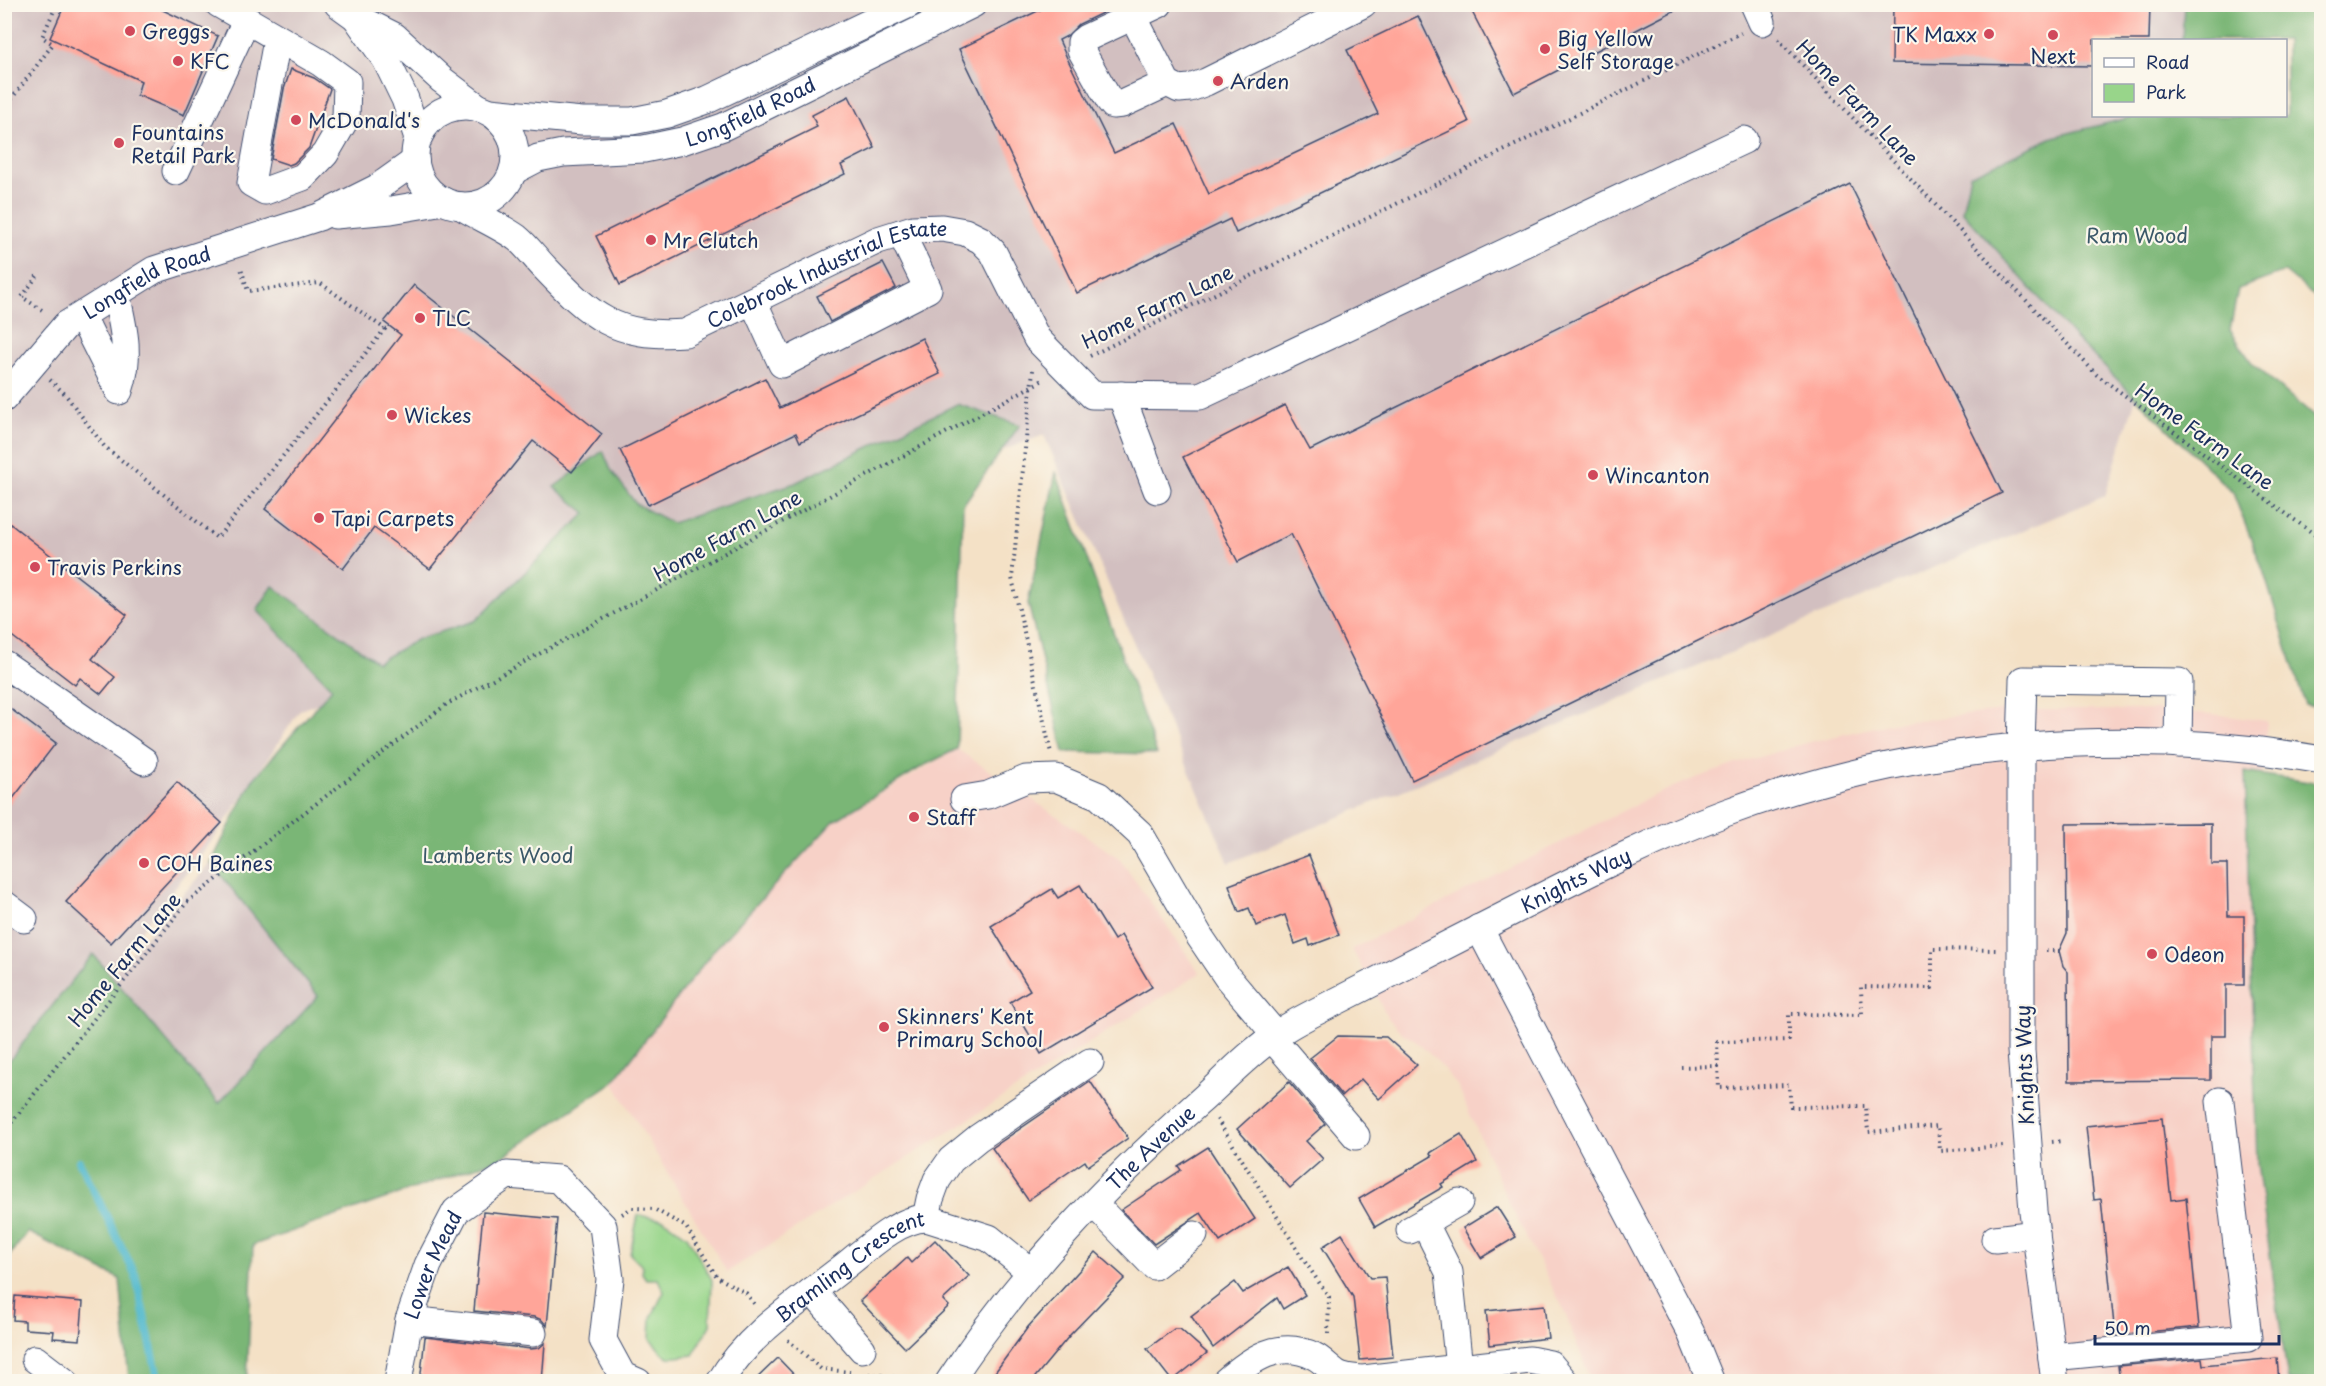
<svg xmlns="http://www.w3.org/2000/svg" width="2326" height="1386" font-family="'Playpen Sans',sans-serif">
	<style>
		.built { fill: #f7d1c7 }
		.industrial { fill: #d2bfc0 }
		.green { fill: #98d58a; stroke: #5a8274; stroke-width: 1.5 }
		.forest { fill: #7ab676; stroke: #4a726a; stroke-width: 1.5 }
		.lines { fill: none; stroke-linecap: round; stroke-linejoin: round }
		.stream { stroke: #4eb7cc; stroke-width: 8 }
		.building { fill: #ffa599 }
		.minor-casing { stroke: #3c4a6e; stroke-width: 29 }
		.path { stroke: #3c4a6e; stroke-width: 4; stroke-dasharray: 1.5 4.5; stroke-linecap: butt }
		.minor { stroke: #fff; stroke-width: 27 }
		.poi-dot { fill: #d1495b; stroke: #fbf7ec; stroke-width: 2 }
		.labels { text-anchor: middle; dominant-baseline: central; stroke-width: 4.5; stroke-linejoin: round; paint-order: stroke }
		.poi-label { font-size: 20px; fill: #1b2f5e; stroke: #fbf7ec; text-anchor: start }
		.street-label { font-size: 20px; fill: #1b2f5e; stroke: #fbf7ec }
		.park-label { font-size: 20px; fill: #3a5869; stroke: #fbf7ec }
	</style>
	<rect width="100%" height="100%" fill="#fbf7ec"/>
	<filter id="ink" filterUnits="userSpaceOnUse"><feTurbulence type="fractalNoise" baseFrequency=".0167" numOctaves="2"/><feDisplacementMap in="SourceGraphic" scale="12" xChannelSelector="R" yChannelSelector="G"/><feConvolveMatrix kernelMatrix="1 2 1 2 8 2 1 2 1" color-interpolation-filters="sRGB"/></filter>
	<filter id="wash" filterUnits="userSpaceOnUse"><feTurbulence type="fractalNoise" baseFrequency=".008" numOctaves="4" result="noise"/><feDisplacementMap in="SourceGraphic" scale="24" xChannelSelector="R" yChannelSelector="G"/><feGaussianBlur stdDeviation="1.35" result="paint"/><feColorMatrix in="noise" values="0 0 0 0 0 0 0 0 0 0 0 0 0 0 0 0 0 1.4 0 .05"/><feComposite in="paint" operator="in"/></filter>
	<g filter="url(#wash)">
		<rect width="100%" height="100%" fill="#f4e1c6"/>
		<!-- built -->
		<g class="built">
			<path d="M 2009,710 L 2155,710 L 2211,714 L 2267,721 L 2263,775 L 2246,772 L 2257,1164 L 2288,1381 L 1591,1381 L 1563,1308 L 1509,1203 L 1457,1085 L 1437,1061 L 1418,1043 L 1401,1032 L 1388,1018 L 1352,949 L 1648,798 L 1685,782 L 1736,764 L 1810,742 L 1893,723 Z"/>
			<path d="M 957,749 L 1119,858 L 1200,973 L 727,1272 L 613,1082 L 714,950 L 834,821 Z"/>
		</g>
		<!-- industrial -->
		<g class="industrial">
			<path d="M 5,5 L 2258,5 L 2247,40 L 2094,40 L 2094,116 L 2224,116 L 2105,496 L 1229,863 L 1044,435 L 300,710 L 218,833 L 87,999 L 5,1109 Z"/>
			<path d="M 211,863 L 318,996 L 219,1103 L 111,975 Z"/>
		</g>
		<!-- green -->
		<path class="green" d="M 638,1215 L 664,1220 L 687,1236 L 712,1280 L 710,1325 L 693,1355 L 668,1358 L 650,1340 L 651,1318 L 664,1292 L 658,1279 L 646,1279 L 642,1273 L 643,1267 L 630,1254 Z"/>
		<!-- forest -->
		<g class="forest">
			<path d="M 2184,5 L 2321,5 L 2321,302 L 2285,272 L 2238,289 L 2230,330 L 2252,363 L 2321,423 L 2321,708 L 2305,705 L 2263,570 L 2233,493 L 2075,338 L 1962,211 L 1970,175 L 2053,137 L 2136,116 L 2286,116 L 2286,40 L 2182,40 Z"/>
			<path d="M 957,404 L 1020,425 L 963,505 L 957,749 L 923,766 L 834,821 L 714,950 L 613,1082 L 501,1158 L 253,1245 L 247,1381 L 129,1381 L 120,1279 L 28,1232 L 5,1261 L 5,1066 L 93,954 L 219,1103 L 318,996 L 211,863 L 252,781 L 332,688 L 257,610 L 273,586 L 377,662 L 418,639 L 475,621 L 586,513 L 554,487 L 603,451 L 611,470 L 636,504 L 672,523 L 795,483 Z"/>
			<path d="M 1056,472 L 1157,754 L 1064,752 L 1028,603 Z"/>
			<path d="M 2245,772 L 2321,784 L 2321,1381 L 2288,1381 L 2257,1164 Z"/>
		</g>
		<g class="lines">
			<!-- stream -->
			<path class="stream" d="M 79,1161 L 135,1274 L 159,1382"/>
		</g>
		<g id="blocks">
			<!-- building -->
			<g class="building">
				<path d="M 65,4 L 150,4 L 218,36 L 184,115 L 137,95 L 141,81 L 50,38 Z"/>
				<path d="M 1052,4 L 1121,4 L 1079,24 L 1067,36 L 1059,40 L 1067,58 L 1114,153 L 1176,124 L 1209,194 L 1378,114 L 1347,50 L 1418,16 L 1469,122 L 1236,233 L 1230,219 L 1077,293 L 959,49 Z"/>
				<path d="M 1468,4 L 1687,4 L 1514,93 Z"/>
				<path d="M 1893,4 L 2150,4 L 2149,40 L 2094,40 L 2094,66 L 1892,63 Z"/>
				<path d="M 291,69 L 314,78 L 330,89 L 309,148 L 294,163 L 289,165 L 271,159 L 284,89 Z"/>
				<path d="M 849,96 L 875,148 L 841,165 L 845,174 L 620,285 L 596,236 L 817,127 L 812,115 Z"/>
				<path d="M 1850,184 L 2002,493 L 1412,780 L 1291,534 L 1238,562 L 1183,457 L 1285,405 L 1310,450 Z"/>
				<path d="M 883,263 L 896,288 L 830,322 L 817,296 Z"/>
				<path d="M 414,285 L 602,434 L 572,472 L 533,441 L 430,569 L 374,528 L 343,569 L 265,509 L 401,335 L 384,322 Z"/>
				<path d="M 922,338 L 940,374 L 800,442 L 796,433 L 648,505 L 620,450 L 765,378 L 780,408 Z"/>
				<path d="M 4,519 L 127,615 L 92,659 L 115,677 L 101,694 L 80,678 L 75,685 L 4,630 Z"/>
				<path d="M 4,704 L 56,743 L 4,810 Z"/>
				<path d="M 177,782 L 222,823 L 111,943 L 66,902 Z"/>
				<path d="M 2211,823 L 2211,864 L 2227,864 L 2228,916 L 2244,916 L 2244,985 L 2226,985 L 2226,1036 L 2211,1036 L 2211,1080 L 2069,1081 L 2068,972 L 2063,966 L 2059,951 L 2067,933 L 2066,824 Z"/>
				<path d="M 1309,855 L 1339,935 L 1310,946 L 1308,939 L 1295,944 L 1285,915 L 1256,926 L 1249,908 L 1239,912 L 1229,885 Z"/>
				<path d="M 1080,885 L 1114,940 L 1121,935 L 1152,987 L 1041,1054 L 1010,1002 L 1030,990 L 991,926 L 1052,889 L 1058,898 Z"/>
				<path d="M 1338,1036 L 1386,1037 L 1417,1065 L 1379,1099 L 1361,1079 L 1342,1096 L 1310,1058 Z"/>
				<path d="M 1090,1081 L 1128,1138 L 1088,1166 L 1085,1161 L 1028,1200 L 992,1148 Z"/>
				<path d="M 1289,1082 L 1325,1124 L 1306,1141 L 1323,1159 L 1290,1188 L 1237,1129 Z"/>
				<path d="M 2162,1118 L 2171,1200 L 2186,1198 L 2199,1327 L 2115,1335 L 2101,1199 L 2094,1200 L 2086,1126 Z"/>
				<path d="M 1461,1134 L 1477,1162 L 1441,1184 L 1443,1187 L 1375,1227 L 1359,1199 L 1432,1156 L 1430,1153 Z"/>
				<path d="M 1208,1147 L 1255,1219 L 1220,1242 L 1201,1213 L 1154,1244 L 1121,1210 L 1181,1170 L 1178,1166 Z"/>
				<path d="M 1497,1207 L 1516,1237 L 1481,1258 L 1463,1228 Z"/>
				<path d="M 483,1212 L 557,1219 L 547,1326 L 542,1320 L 535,1317 L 474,1311 Z"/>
				<path d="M 1342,1234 L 1370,1278 L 1385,1277 L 1393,1357 L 1360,1360 L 1353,1297 L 1322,1247 Z"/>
				<path d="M 935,1240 L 969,1276 L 943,1300 L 949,1306 L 905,1348 L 860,1301 L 907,1258 L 911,1263 Z"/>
				<path d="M 1096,1252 L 1125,1278 L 1070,1335 L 1031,1382 L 988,1382 L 1028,1327 Z"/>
				<path d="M 1288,1267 L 1305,1295 L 1283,1309 L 1277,1298 L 1213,1348 L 1191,1316 L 1235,1282 L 1243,1293 Z"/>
				<path d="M 15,1296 L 83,1302 L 80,1340 L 53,1338 L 54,1331 L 25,1329 L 25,1321 L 13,1320 Z"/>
				<path d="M 1544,1305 L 1548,1338 L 1490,1345 L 1486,1311 Z"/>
				<path d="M 1174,1329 L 1180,1329 L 1207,1353 L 1172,1381 L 1147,1349 Z"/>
				<path d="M 425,1337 L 531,1349 L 539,1348 L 545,1343 L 542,1382 L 420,1382 Z"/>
				<path d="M 778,1358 L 801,1382 L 753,1382 Z"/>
				<path d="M 2202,1358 L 2203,1365 L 2277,1358 L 2279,1382 L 2120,1382 L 2118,1366 Z"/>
			</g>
		</g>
	</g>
	<g filter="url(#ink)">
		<use href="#blocks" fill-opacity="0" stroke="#3c4a6e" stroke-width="1.5"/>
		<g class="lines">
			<!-- minor casing -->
			<g class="minor-casing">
				<g id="minor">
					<path d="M 219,4 L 321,63 L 347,82 L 346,118 L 325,154 L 303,177 L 265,191 L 251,183 L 277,40"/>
					<path d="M 338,4 L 356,17 L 394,36 L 442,80 L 479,108"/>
					<path d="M 1159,4 L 1086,38 L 1081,42 L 1081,50 L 1109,100 L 1113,105 L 1122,104 L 1167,83"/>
					<path d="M 1754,4 L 1762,22"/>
					<path d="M 1133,16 L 1167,83 L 1179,89 L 1190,88 L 1206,82 L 1363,4"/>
					<path d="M 358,20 L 386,60 L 405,99 L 418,138"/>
					<circle cx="465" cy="156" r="50"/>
					<path d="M 490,112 L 582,121 L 632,121 L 667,114 L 707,100 L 909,4"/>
					<path d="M 176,171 L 246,21"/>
					<path id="s1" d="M 513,171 L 538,158 L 563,153 L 644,149 L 682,141 L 723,127 L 973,4"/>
					<path id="s2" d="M 461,206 C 477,216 502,227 517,238 C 527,246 536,259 545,268 C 592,317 615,338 685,333 L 878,240 L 913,229 L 942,228 L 965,232 L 981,240 L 993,252 L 1037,339 L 1092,395 L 1200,396 L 1744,140"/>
					<path d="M 335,215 L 391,210 L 444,201"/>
					<path d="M 753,301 L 782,364 L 928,289 L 901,233"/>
					<path d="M 82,317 L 119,391 C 131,357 124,329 116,294"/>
					<path d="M 1121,395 L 1157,490"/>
					<path id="s3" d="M 4,398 L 66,325 L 154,270 L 319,217 L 377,188 L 415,161"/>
					<path d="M 4,664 L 144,761"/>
					<path d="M 964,799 L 988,795 L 1026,779 L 1056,778 L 1099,796 L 1140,834 L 1200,937 L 1227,977 L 1276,1035"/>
					<path d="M 4,904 L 24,919"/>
					<path d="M 1479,928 L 1691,1333 L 1711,1382"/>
					<path d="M 1272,1038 L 1356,1136"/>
					<path d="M 1094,1204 L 1154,1266 L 1194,1235"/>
					<path d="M 926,1218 L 930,1199 L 937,1180 L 951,1160 L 978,1138 L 1090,1062"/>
					<path d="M 1424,1222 L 1449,1272 L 1459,1368"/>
					<path d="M 1410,1230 L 1459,1202"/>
					<path d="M 1995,1239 L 2036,1234"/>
					<path d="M 812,1291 L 862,1349"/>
					<path d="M 409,1320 L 533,1333"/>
					<path d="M 2052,1357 L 2248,1338 L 2220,1101"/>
					<path d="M 35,1359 L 65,1382"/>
					<path id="s4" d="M 398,1382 L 409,1320 L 428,1265 L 456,1211 L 507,1175 L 558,1179 L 603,1226 L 610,1279 L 603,1340 L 622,1375 L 638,1382"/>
					<path id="s5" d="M 720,1382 C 747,1335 796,1304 837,1272 C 862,1254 895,1219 926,1218 L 989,1238 L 1031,1272"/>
					<path id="s6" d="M 949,1382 C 1017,1277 1105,1186 1198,1103 C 1223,1081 1247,1054 1276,1035 C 1295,1021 1318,1011 1339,1000 C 1386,976 1433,952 1480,928 C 1561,887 1641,844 1725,813 C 1915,742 2123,725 2322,760"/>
					<path d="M 1225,1382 C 1251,1359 1279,1339 1314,1356 C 1323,1360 1331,1371 1340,1375 C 1347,1378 1356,1378 1363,1379 L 1530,1360 L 1550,1364 L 1565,1382"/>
					<path d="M 2055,1382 L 2033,1211 L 2021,1051 L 2021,747 L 2023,680 L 2179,682 L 2178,744"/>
				</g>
			</g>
			<!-- path -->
			<g class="path">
				<path d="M 1778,39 L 2097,375 L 2322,540"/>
				<path d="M 4,109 L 53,44 L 42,37 L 57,4"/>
				<path d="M 37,276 L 22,297 L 45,312"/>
				<path d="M 1090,356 L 1741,33"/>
				<path d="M 1033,370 L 1012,578 L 1051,753"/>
				<path d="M 50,380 L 65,394 L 104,446 L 217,538 L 385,329 L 320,283 L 248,291 L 241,268"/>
				<path d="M 2046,951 L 2059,951"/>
				<path d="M 1718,1066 L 1719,1088 L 1789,1085 L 1791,1107 L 1866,1106 L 1868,1132 L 1938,1126 L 1940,1151 L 2003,1146"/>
				<path d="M 1681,1067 L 1718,1066 L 1717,1042 L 1789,1040 L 1789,1014 L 1862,1015 L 1861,987 L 1932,988 L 1932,949 L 1996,950"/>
				<path d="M 1217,1119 L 1303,1259 L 1329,1297 L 1328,1334"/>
				<path d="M 4,1132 L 187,902 L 447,704 L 1043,380"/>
				<path d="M 2052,1142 L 2062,1141"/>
				<path d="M 622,1214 L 632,1208 L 654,1209 L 686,1227 L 717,1277 L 746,1293 L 756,1306"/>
				<path d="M 788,1340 L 821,1369 L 850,1372"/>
				<path d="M 869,1374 L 912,1379 L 915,1382"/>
			</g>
			<!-- minor -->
			<use href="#minor" class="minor"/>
		</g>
	</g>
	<!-- markers -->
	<g class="poi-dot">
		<circle cx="130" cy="31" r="6"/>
		<circle cx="1989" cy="34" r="6"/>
		<circle cx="2053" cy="35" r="6"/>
		<circle cx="1545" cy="49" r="6"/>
		<circle cx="178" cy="61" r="6"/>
		<circle cx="1218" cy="81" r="6"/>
		<circle cx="296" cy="120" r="6"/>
		<circle cx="119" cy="143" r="6"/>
		<circle cx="651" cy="240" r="6"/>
		<circle cx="420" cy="318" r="6"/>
		<circle cx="392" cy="415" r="6"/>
		<circle cx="1593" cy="475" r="6"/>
		<circle cx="319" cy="518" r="6"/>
		<circle cx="35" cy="567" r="6"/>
		<circle cx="914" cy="817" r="6"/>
		<circle cx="144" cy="863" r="6"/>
		<circle cx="2152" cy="954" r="6"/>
		<circle cx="884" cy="1027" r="6"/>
	</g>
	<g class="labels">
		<!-- poi labels -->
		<g class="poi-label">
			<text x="142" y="31">Greggs</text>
			<text x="1977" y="34" text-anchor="end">TK Maxx</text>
			<text x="1557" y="38">Big Yellow<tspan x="1557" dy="23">Self Storage</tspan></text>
			<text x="2053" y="56" text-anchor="middle">Next</text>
			<text x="190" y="61">KFC</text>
			<text x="1230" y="81">Arden</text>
			<text x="308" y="120">McDonald's</text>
			<text x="131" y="132">Fountains<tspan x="131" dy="23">Retail Park</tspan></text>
			<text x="663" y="240">Mr Clutch</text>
			<text x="432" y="318">TLC</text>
			<text x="404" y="415">Wickes</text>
			<text x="1605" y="475">Wincanton</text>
			<text x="331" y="518">Tapi Carpets</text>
			<text x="47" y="567">Travis Perkins</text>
			<text x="926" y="817">Staff</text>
			<text x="156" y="863">COH Baines</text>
			<text x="2164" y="954">Odeon</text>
			<text x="896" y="1016">Skinners' Kent<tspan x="896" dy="23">Primary School</tspan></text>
		</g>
		<!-- street labels -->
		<g class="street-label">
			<text transform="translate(1858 102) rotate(46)">Home Farm Lane</text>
			<text stroke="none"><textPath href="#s1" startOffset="248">Longfield Road</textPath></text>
			<text stroke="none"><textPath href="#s2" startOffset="423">Colebrook Industrial Estate</textPath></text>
			<text stroke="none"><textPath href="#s3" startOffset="188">Longfield Road</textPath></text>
			<text transform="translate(1157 306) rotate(-26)">Home Farm Lane</text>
			<text transform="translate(2205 436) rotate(36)">Home Farm Lane</text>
			<text transform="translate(727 535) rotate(-29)">Home Farm Lane</text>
			<text stroke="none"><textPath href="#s6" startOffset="816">Knights Way</textPath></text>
			<text transform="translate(124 959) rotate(-51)">Home Farm Lane</text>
			<text transform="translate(2024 1065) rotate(-92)">Knights Way</text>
			<text stroke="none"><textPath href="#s6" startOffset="310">The Avenue</textPath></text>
			<text stroke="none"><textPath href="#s4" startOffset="123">Lower Mead</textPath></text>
			<text stroke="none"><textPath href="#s5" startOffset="176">Bramling Crescent</textPath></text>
		</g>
		<!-- park labels -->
		<g class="park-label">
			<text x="2137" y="235">Ram Wood</text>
			<text x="498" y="855">Lamberts Wood</text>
		</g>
	</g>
	<!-- margin -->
	<rect width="2326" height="1386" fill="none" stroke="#fbf7ec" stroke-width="24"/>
	<!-- legend -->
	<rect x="2092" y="39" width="195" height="78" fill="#fbf7ec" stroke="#a1a7b3" stroke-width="1.5"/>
	<rect x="2104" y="58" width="30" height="9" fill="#ffffff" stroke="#a1a7b3" stroke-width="1.5"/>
	<text x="2146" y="69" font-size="18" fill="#1b2f5e">Road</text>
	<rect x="2104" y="84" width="30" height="18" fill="#98d58a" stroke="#a1a7b3" stroke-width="1.5"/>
	<text x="2146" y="99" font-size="18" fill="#1b2f5e">Park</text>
	<!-- scale -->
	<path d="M2095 1335v9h184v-9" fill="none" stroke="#1b2f5e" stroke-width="3"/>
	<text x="2104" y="1335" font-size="18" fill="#1b2f5e" stroke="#fbf7ec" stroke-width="4.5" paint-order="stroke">50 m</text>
</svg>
